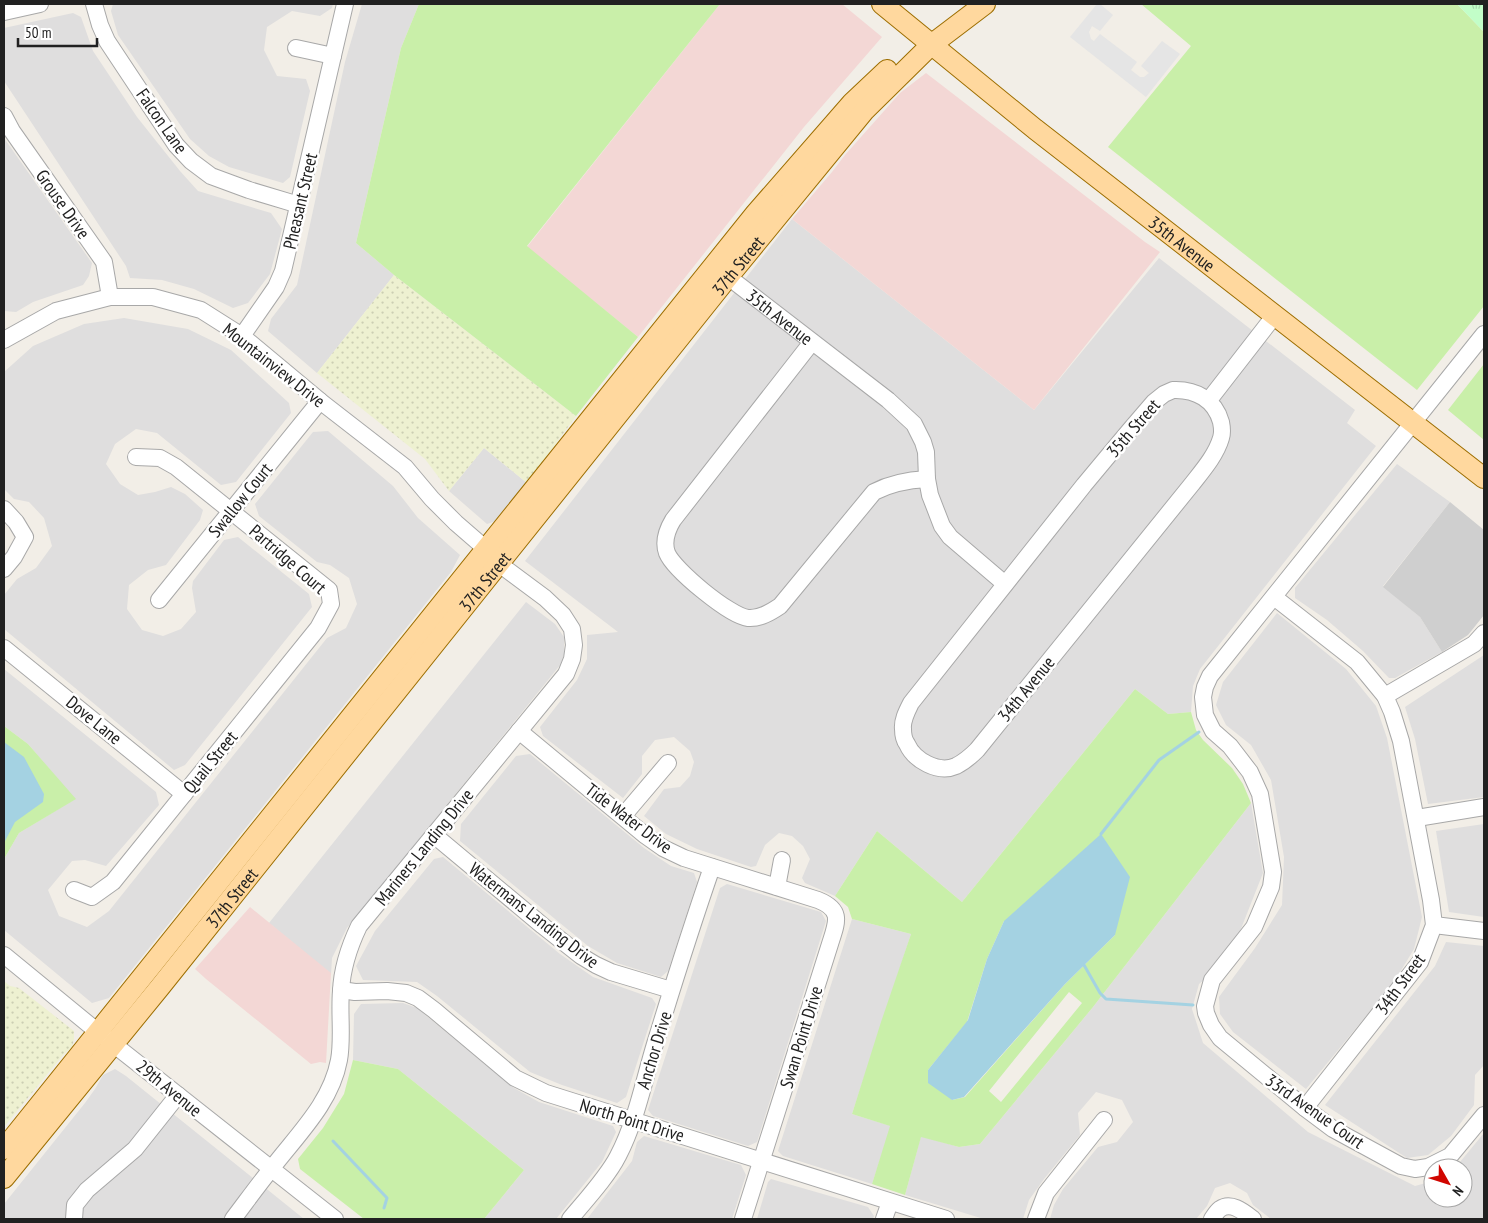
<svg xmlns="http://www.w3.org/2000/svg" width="1488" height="1223" font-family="'PT Sans Narrow',sans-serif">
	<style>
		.residential { fill: #dfdede }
		.commercial { fill: #f3d7d5 }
		.religious { fill: #cfcfcf }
		.farmland { fill: url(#farmland-dots) }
		.grass { fill: #c9efa9; fill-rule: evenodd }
		.park { fill: url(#park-tufts) }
		.parking { fill: #e5e5e5 }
		.water { fill: #a4d2e2 }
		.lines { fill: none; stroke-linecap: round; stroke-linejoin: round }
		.stream { stroke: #a4d2e2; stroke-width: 3 }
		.minor-casing { stroke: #a8a8a8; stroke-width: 18 }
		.major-casing { stroke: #9d6e00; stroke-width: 22 }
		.minor { stroke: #fff; stroke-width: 16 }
		.major { stroke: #ffd89e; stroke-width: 20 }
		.labels { text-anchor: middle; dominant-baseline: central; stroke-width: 5; stroke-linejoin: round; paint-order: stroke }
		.street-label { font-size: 18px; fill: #212121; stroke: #fff }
	</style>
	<defs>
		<pattern id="farmland-dots" width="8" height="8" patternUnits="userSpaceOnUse" patternTransform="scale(1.25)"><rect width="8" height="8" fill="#eef1d1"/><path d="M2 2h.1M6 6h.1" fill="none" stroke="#ccceb3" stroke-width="1.8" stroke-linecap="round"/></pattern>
		<pattern id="park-tufts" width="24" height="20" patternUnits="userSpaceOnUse" patternTransform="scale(1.25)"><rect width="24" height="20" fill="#c2fec8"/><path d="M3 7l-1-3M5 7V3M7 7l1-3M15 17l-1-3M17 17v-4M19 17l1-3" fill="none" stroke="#a6d9ac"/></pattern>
	</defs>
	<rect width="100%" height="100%" fill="#f2eee7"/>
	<!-- residential -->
	<g class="residential">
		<path d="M 113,4 L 333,4 L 332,8 L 320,16 L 292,11 L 267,27 L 264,50 L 277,76 L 306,79 L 310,91 L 290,177 L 283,183 L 229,167 L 209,156 L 190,139 L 118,35 L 111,11 Z"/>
		<path d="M 362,4 L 419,4 L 401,48 L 356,243 L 394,275 L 317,373 L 268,331 L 271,319 L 297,285 L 345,62 Z"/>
		<path d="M 73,13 L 81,17 L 93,51 L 137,117 L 180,171 L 198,191 L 271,213 L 282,229 L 270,274 L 248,303 L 233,308 L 194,289 L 162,280 L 130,278 L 126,266 L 4,81 L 4,28 Z"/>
		<path d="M 4,138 L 92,263 L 89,276 L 83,285 L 33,302 L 16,312 L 4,311 Z"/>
		<path d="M 792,219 L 1034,410 L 1159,258 L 1355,410 L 1347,423 L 1376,446 L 1200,669 L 1193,686 L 1191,712 L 1168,714 L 1135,689 L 962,902 L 877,831 L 835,896 L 805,883 L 802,878 L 810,859 L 803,846 L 792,836 L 779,833 L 765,845 L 756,866 L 751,867 L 697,849 L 666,834 L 644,816 L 664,789 L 680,787 L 690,776 L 694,762 L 690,751 L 674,737 L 655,740 L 642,756 L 642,774 L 623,798 L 543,736 L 540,727 L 577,680 L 587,659 L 587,635 L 618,632 L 525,561 Z"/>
		<path d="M 124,318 L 188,329 L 231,350 L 289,403 L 291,413 L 236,482 L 221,485 L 157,433 L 136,429 L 115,444 L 106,464 L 120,484 L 138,495 L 155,492 L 171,487 L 185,494 L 203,510 L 200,520 L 166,565 L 148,570 L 129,585 L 127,609 L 142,630 L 163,636 L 181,629 L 196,612 L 192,588 L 193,581 L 224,540 L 238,537 L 309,594 L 312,607 L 185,765 L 174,770 L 4,629 L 4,595 L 17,579 L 36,568 L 52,546 L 44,518 L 29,502 L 14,499 L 4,489 L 4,372 L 33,346 L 84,324 Z"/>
		<path d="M 328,431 L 393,486 L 418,518 L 460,555 L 451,572 L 109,998 L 92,1003 L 4,930 L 4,859 L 19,833 L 75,799 L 28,744 L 4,726 L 4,669 L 156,792 L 159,805 L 106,866 L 85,860 L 72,861 L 48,890 L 59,916 L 87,927 L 109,911 L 327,638 L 346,628 L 357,604 L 349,578 L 330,565 L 317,562 L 259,516 L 255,504 L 313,432 Z"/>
		<path d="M 484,448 L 527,483 L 496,521 L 487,524 L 449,491 Z"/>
		<path d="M 1397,464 L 1450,502 L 1383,586 L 1420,617 L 1442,652 L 1395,678 L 1389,678 L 1363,651 L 1327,620 L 1295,598 L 1295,588 Z"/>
		<path d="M 526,602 L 555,624 L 564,637 L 564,654 L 561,664 L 347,928 L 332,958 L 331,975 L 269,923 Z"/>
		<path d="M 1277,613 L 1346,669 L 1376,706 L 1387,738 L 1422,917 L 1414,949 L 1394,982 L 1306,1089 L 1233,1032 L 1220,1014 L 1219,997 L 1255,948 L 1282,905 L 1284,857 L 1271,780 L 1251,745 L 1226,725 L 1216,705 L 1223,682 Z"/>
		<path d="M 1484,655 L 1484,797 L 1428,804 L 1415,739 L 1405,707 Z"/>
		<path d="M 530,754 L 644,848 L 671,866 L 694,873 L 697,882 L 668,971 L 661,977 L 617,963 L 588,946 L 460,841 L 461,824 L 516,756 Z"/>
		<path d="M 1251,803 L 1263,873 L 1229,959 L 1199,984 L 1192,1009 L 1203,1043 L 1308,1132 L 1415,1186 L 1433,1181 L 1433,1198 L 1463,1198 L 1463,1168 L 1455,1168 L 1484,1133 L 1484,1219 L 1271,1219 L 1253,1205 L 1247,1193 L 1230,1183 L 1215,1188 L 1207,1206 L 1196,1219 L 1050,1219 L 1054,1205 L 1063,1189 L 1098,1147 L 1117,1142 L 1133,1122 L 1122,1100 L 1096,1092 L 1078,1113 L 1080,1135 L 1044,1179 L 1029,1200 L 1023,1219 L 984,1219 L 905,1195 L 921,1136 L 959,1147 L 980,1144 L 1093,1007 Z"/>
		<path d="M 1484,824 L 1484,917 L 1449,912 L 1436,831 Z"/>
		<path d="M 443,857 L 560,954 L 593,977 L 652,998 L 656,1004 L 626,1097 L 617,1103 L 562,1085 L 530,1072 L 437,996 L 417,982 L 363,980 L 356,966 L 375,931 L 434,859 Z"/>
		<path d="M 727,884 L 821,912 L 826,921 L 757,1142 L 748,1146 L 653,1116 L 648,1110 L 720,888 Z"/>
		<path d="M 852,919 L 911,934 L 852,1114 L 891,1126 L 872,1184 L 783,1156 L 778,1151 Z"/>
		<path d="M 1446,942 L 1484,946 L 1484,1065 L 1475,1075 L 1474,1105 L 1451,1136 L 1428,1155 L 1407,1158 L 1325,1105 L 1435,966 Z"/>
		<path d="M 403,1003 L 417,1008 L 514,1088 L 539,1102 L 613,1126 L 616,1132 L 602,1162 L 556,1219 L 484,1219 L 524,1170 L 398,1069 L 353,1060 L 354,1014 L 361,1004 Z"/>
		<path d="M 115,1069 L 126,1076 L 304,1219 L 4,1219 L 4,1204 L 85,1103 L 95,1089 L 103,1075 Z"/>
		<path d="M 644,1136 L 741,1165 L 746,1175 L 732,1219 L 587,1219 L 632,1161 L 637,1142 Z"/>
		<path d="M 771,1179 L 868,1207 L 874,1216 L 873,1219 L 757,1219 L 768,1182 Z"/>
	</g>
	<!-- commercial -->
	<g class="commercial">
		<path d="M 720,4 L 842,4 L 882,37 L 804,127 L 638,337 L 527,247 Z"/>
		<path d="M 926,73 L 1145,242 L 1160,252 L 1034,410 L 792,219 L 832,172 L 845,155 L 900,93 Z"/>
		<path d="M 250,907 L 331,973 L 326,1063 L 320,1062 L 311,1064 L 206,979 L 195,969 Z"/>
	</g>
	<!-- religious -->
	<path class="religious" d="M 1450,502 L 1484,530 L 1484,615 L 1468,635 L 1442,652 L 1420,617 L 1383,587 Z"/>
	<!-- farmland -->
	<g class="farmland">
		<path d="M 394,275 L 576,416 L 527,483 L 484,448 L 449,491 L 425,459 L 317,373 Z"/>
		<path d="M 4,981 L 10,986 L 19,988 L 74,1031 L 74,1039 L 72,1047 L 63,1055 L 4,1127 Z"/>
	</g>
	<!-- grass -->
	<g class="grass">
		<path d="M 419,4 L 720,4 L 527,246 L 638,337 L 576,416 L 394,275 L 356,243 L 401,48 Z"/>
		<path d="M 1141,4 L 1457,4 L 1484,32 L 1484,306 L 1417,390 L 1108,147 L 1191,46 Z"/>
		<path d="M 1484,364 L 1484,440 L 1448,410 Z"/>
		<path d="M 1135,689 L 1168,714 L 1191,712 L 1196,730 L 1203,740 L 1232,768 L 1243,784 L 1251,803 L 1093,1007 L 980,1144 L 959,1147 L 921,1137 L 905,1195 L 872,1184 L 890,1126 L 852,1114 L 881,1022 L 911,934 L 852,919 L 848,907 L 835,896 L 877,831 L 962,902 ZM 1004,921 L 1115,935 L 1065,984 L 965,1097 L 952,1100 L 928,1070 L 967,1022 L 987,959 ZM 1069,992 L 1082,1003 L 1001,1102 L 989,1091 Z"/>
		<path d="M 4,726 L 28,744 L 76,799 L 19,833 L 4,859 Z"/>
		<path d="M 353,1060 L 398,1069 L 524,1170 L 484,1219 L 364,1219 L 300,1169 L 298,1159 L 323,1128 L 344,1094 Z"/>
	</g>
	<!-- park -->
	<path class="park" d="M 1457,4 L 1484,4 L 1484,32 Z"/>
	<!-- parking -->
	<path class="parking" d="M 1097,4 L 1100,4 L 1113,15 L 1100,31 L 1092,26 L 1089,32 L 1091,39 L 1094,41 L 1100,34 L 1137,62 L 1131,70 L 1140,77 L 1144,77 L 1149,73 L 1141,66 L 1162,41 L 1180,54 L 1146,97 L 1070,37 Z"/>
	<!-- water -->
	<g class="water">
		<path d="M 4,742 L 24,757 L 44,794 L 43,802 L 15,822 L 4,843 Z"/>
		<path d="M 1101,834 L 1130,877 L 1115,935 L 1065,984 L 964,1097 L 952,1100 L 928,1083 L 928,1070 L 968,1020 L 987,959 L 1004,921 Z"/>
	</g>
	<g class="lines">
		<!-- stream -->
		<g class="stream">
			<path d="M 1101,834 L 1159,760 L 1199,732"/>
			<path d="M 1084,965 L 1100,993 L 1106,999 L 1193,1005"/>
			<path d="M 333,1141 L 387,1198 L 384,1208"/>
		</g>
		<!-- minor casing -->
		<g class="minor-casing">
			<g id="minor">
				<path d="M 94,4 L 100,25 L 107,41 L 176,145 L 191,161 L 211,176 L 249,190 L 299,205"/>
				<path d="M 4,12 L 40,4"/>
				<path d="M 296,48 L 333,56"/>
				<path d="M 4,116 L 12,131 L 104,262 L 110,297"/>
				<path id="s1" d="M 718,269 L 888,400 L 914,424 L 923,442 L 926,452 L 927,479 L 930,495 L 942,526 L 950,537 L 1005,584"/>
				<path d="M 1484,334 L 1210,676 L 1205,687 L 1203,697 L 1205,715 L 1213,731 L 1230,746 L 1250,772 L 1260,794 L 1273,872 L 1271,887 L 1254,927 L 1212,980 L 1205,1006 L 1206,1013 L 1211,1025 L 1220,1038 L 1305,1108 L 1333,1129 L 1401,1166 L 1415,1169 L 1428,1167 L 1450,1156 L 1484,1115"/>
				<path d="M 242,336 L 276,287 L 283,271 L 345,4"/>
				<path d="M 4,340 L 56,311 L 110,297 L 153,297 L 201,310 L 242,336 L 320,401 L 405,467 L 432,499 L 456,523 L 486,549 L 498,563 L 545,598 L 563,615 L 572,629 L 574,645 L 572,659 L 566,674 L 359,926 C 349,947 342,968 341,991 C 339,1013 343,1039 339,1060 C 331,1103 298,1134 272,1168 C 258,1185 246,1202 233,1219"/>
				<path d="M 812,342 L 673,520 C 667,530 663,542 667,553 C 674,570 730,616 748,618 C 760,619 771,612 780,606 L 874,492 C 891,483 908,480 927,479"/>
				<path d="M 1173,390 C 1196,389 1215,400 1221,422 C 1222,427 1223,432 1221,438 C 1216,455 1203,470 1192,484 L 977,750 C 971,756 964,762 956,766 C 938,774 914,760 907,744 C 904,740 903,734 903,729 C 902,720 907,711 911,703 L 1084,485 L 1129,431 L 1154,402 L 1164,394 Z"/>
				<path d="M 1209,400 L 1275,315"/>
				<path d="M 4,509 L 16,522 L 25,537 L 14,557 L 4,569"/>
				<path d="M 1274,597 L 1357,662 L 1385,696 L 1392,712 L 1401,741 L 1431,900 L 1434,925 L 1420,962 L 1305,1108"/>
				<path d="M 159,600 L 320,401"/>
				<path d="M 4,648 L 184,794"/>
				<path d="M 1385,696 L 1474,644 L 1484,633"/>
				<path d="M 519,731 L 646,836 L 663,848 L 684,858 L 818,900 C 843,910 837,922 830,944 L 743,1219"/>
				<path d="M 623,816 L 668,763"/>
				<path d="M 1417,818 L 1484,807"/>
				<path d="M 434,835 L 543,926 L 581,956 L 596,965 L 611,972 L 671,990"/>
				<path d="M 777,887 L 782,860"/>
				<path d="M 74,890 L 92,897 L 113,882 L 318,628 L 331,604 L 329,590 L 176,467 L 160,458 L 136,457"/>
				<path d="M 1434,925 L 1484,931"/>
				<path d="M 4,955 L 98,1032 L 335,1219"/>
				<path d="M 341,990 L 355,992 L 387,991 L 406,993 L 418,998 L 434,1010 L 515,1078 L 546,1093 L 946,1219"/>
				<path d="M 74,1219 L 75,1205 L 87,1190 L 135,1149 L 178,1095"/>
				<path d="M 570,1219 C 585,1201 608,1176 618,1156 C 636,1122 644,1080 655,1044 C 673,985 692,925 712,867"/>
				<path d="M 884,1219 L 890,1202"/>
				<path d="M 1036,1219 L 1046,1193 L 1104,1120"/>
				<path d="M 1212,1219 C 1214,1216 1217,1211 1220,1209 C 1231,1201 1244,1212 1253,1219"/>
			</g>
		</g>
		<!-- major casing -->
		<g class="major-casing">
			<g id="major">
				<path id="s2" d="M 882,4 L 1035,129 L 1484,478"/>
				<path d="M 4,1149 L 756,213 L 852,103 L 887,70"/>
				<path id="s3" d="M 4,1178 L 160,987 L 728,277 L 864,111 L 931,45 L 985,4"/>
			</g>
		</g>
		<!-- minor -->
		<use href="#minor" class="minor"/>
		<!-- major -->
		<use href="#major" class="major"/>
	</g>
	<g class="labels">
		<!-- street labels -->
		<g class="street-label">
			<text transform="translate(162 121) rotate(55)">Falcon Lane</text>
			<text transform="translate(300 201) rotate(-77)">Pheasant Street</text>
			<text transform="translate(63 204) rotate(55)">Grouse Drive</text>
			<text stroke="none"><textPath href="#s2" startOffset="384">35th Avenue</textPath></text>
			<text stroke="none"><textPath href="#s3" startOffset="1171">37th Street</textPath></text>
			<text stroke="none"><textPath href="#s1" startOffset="78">35th Avenue</textPath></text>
			<text transform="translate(274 365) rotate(38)">Mountainview Drive</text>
			<text transform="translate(1133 428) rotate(-49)">35th Street</text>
			<text transform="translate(240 500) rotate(-51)">Swallow Court</text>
			<text transform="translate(288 559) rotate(41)">Partridge Court</text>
			<text stroke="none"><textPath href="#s3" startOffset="766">37th Street</textPath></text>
			<text transform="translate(1026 689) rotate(-51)">34th Avenue</text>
			<text transform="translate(94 720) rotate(39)">Dove Lane</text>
			<text transform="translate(210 762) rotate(-51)">Quail Street</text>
			<text transform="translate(629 818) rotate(37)">Tide Water Drive</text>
			<text transform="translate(424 847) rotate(-51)">Mariners Landing Drive</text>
			<text stroke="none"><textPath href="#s3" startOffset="361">37th Street</textPath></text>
			<text transform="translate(534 915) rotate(38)">Watermans Landing Drive</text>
			<text transform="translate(1400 984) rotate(-54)">34th Street</text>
			<text transform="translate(801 1037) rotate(-73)">Swan Point Drive</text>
			<text transform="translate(654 1050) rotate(-73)">Anchor Drive</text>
			<text transform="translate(169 1088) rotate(39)">29th Avenue</text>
			<text transform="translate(1315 1111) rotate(35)">33rd Avenue Court</text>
			<text transform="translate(632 1120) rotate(17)">North Point Drive</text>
		</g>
	</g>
	<!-- border -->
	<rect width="1488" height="1223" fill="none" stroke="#212121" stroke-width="10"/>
	<!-- north arrow -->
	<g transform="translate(1448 1183) rotate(129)"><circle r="24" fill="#ffffff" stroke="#a6a6a6"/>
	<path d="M0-4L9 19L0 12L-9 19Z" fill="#d10600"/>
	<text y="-8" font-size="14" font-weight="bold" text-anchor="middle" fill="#212121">N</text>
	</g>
	<!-- scale -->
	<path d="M18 38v8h79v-8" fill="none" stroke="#212121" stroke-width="2.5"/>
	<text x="25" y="38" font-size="15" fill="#212121" stroke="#ffffff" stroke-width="4" paint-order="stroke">50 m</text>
</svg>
